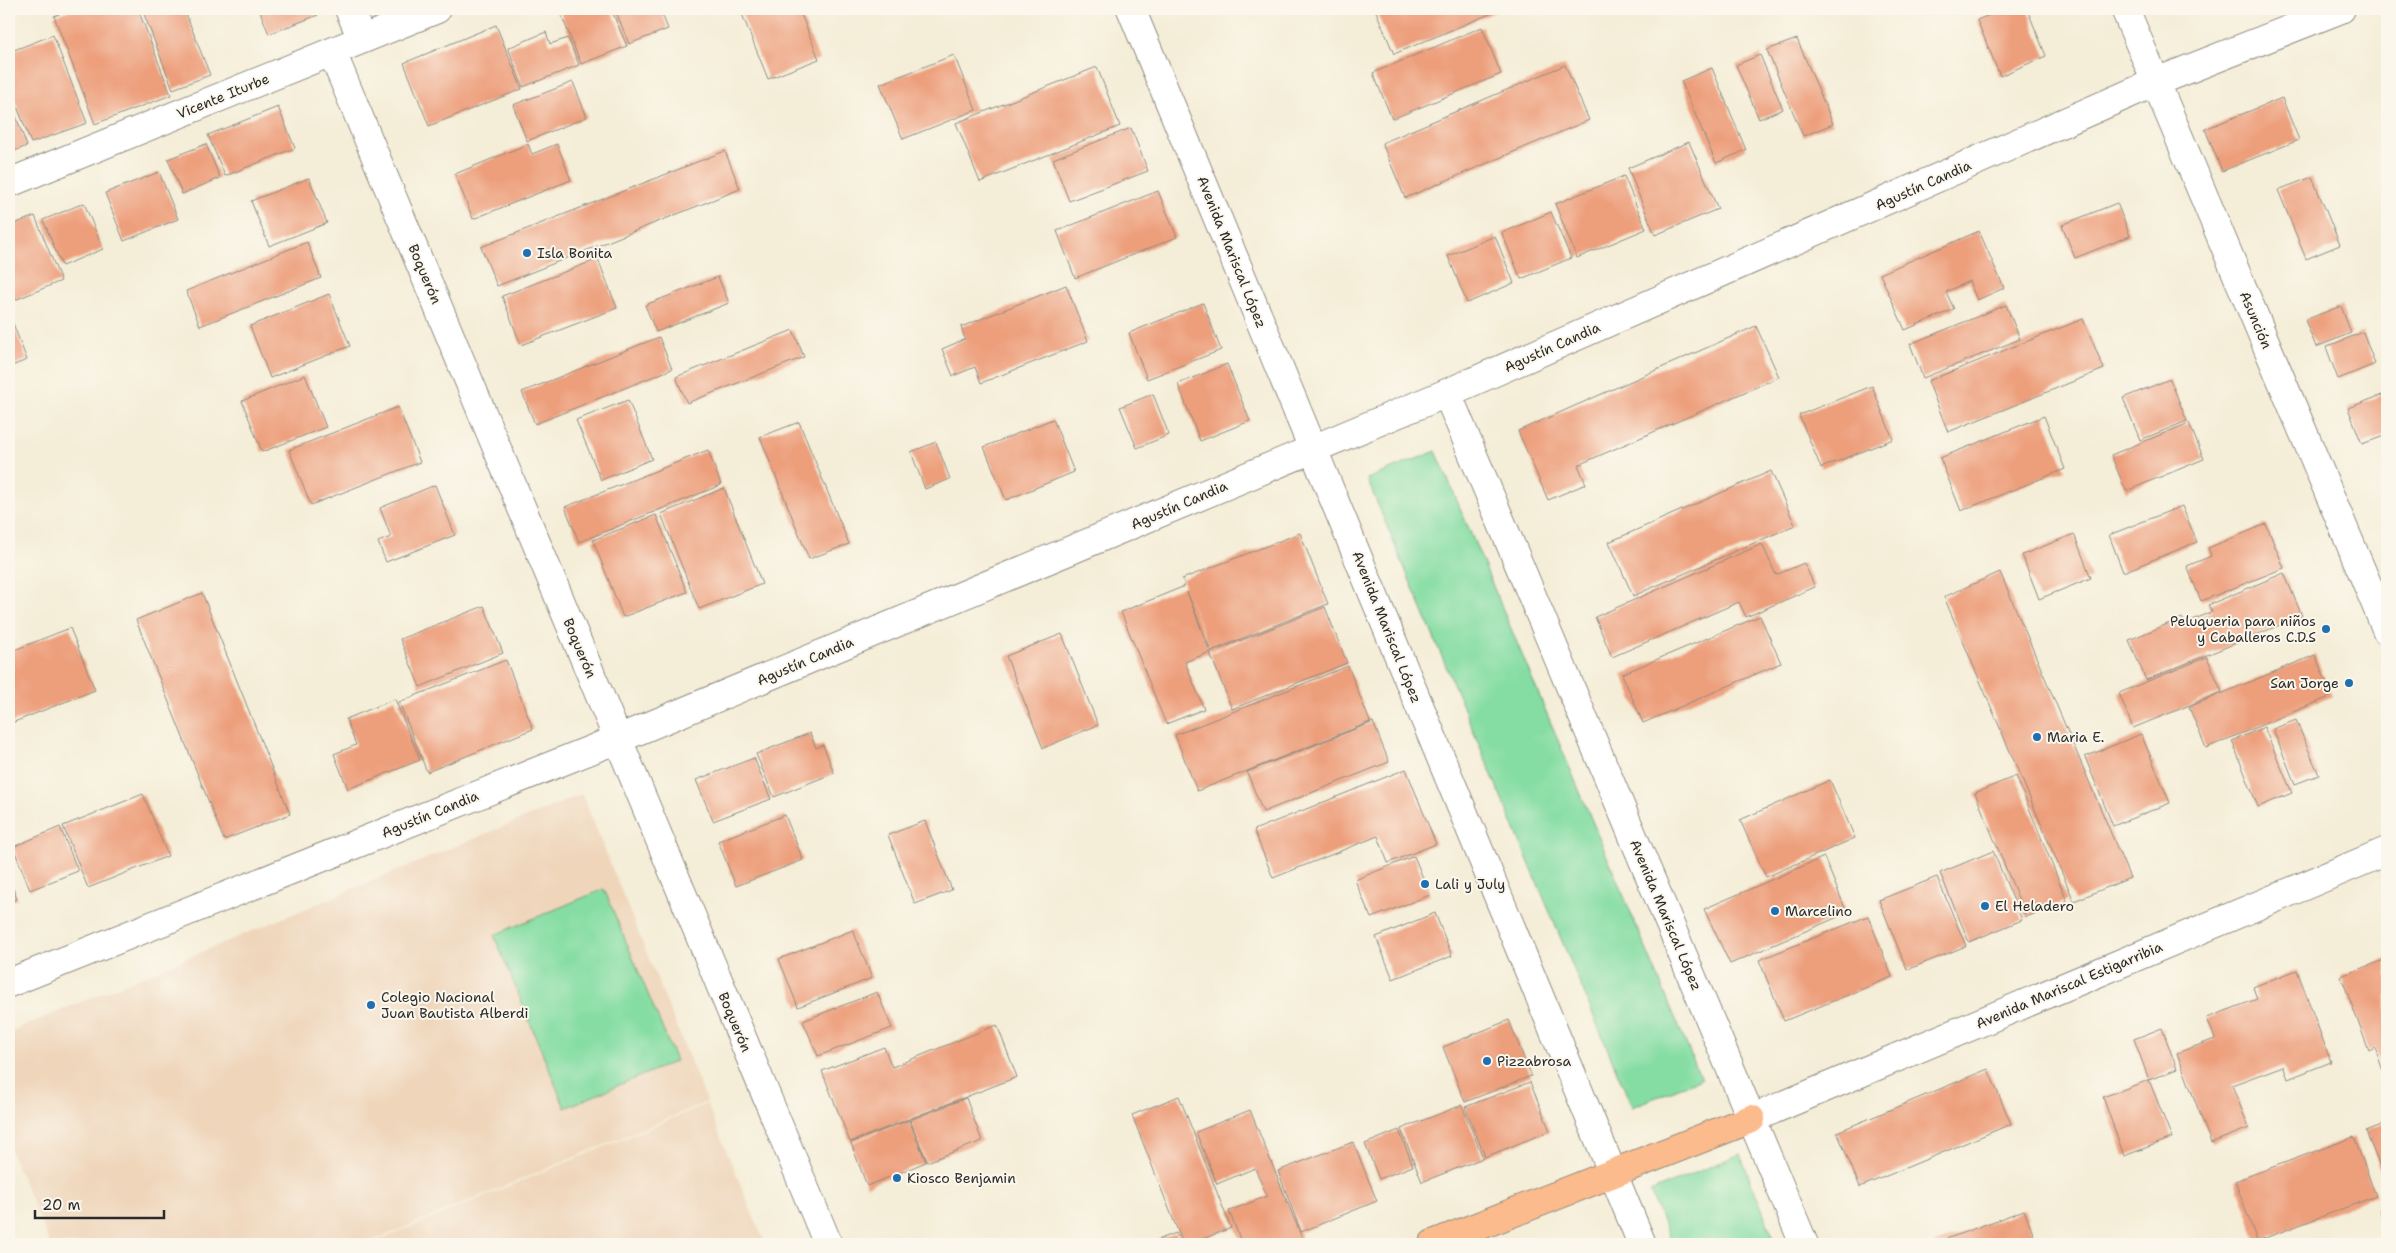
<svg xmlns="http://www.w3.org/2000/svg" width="2396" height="1253" font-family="'Shantell Sans',sans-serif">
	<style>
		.built { fill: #efd6bb }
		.green { fill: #85dda3; stroke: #588467 }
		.building { fill: #ed9f7c }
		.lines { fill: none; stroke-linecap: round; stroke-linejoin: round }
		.minor-casing { stroke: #908c81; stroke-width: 30 }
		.major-casing { stroke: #908c81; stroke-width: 30 }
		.minor { stroke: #fff; stroke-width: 28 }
		.major { stroke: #fbbb8c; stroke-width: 28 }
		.poi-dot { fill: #1f6fb2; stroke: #fbf7ec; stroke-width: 2 }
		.labels { text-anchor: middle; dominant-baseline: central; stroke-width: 4; stroke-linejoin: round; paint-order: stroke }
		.street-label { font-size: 14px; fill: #2b2b2b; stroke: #fbf7ec }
		.poi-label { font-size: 14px; fill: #2b2b2b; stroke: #fbf7ec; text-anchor: start }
	</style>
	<rect width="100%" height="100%" fill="#fbf7ec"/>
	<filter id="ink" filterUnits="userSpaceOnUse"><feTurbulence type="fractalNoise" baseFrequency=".02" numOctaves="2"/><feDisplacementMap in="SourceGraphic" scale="10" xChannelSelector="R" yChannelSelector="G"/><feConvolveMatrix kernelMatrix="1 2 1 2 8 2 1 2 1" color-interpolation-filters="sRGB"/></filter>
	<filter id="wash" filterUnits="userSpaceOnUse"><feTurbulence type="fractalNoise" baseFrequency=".0096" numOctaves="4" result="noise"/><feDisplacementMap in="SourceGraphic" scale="20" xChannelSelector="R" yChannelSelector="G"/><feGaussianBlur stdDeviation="1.12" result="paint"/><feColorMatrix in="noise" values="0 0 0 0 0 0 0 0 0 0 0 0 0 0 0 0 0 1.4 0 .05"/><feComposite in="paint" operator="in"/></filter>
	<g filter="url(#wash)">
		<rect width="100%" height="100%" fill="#f4edd7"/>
		<!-- built -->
		<g class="built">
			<path d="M 582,794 L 707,1102 L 365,1244 L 50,1244 L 9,1147 L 9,1032 Z"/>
			<path d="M 707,1104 L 765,1244 L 370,1244 Z"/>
		</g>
		<!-- green -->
		<g class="green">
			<path d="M 1436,451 L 1701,1079 L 1632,1107 L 1367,479 Z"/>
			<path d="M 604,889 L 676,1061 L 565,1108 L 494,935 Z"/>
			<path d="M 1740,1154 L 1776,1244 L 1673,1244 L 1650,1192 Z"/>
		</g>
		<g id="blocks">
			<!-- building -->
			<g class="building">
				<path d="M 72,9 L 138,9 L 171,95 L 95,124 L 54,16 Z"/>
				<path d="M 142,9 L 184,9 L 210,75 L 173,89 Z"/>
				<path d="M 259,9 L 316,9 L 318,15 L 269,34 Z"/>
				<path d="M 559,9 L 611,9 L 627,46 L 581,64 Z"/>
				<path d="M 615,9 L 660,9 L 668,29 L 629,44 Z"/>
				<path d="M 740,9 L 799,9 L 819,59 L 768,79 Z"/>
				<path d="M 1375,9 L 1502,9 L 1394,54 Z"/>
				<path d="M 2004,9 L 2027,9 L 2046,56 L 2000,76 L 1977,20 Z"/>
				<path d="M 496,25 L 522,89 L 429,126 L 404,63 Z"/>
				<path d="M 1482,27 L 1501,74 L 1392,119 L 1373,73 Z"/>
				<path d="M 546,32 L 550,44 L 568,38 L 579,65 L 523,87 L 508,48 Z"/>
				<path d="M 53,35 L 87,123 L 31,143 L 9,85 L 9,52 Z"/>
				<path d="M 1797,39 L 1833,124 L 1803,136 L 1767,50 Z"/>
				<path d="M 954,55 L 976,110 L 903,139 L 880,84 Z"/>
				<path d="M 1760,55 L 1783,109 L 1759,119 L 1736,65 Z"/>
				<path d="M 1565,65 L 1589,120 L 1405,198 L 1382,143 Z"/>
				<path d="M 1097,67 L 1120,126 L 980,182 L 956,123 Z"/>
				<path d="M 1712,68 L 1746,150 L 1716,163 L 1681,81 Z"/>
				<path d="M 573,82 L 587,117 L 527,141 L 513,105 Z"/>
				<path d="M 9,98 L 27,146 L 9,153 Z"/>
				<path d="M 2282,98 L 2299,140 L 2222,171 L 2205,129 Z"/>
				<path d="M 278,107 L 295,148 L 225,176 L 208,135 Z"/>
				<path d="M 1131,128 L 1148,171 L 1069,201 L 1053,159 Z"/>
				<path d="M 1689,142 L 1718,209 L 1655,235 L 1628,168 Z"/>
				<path d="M 206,144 L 220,178 L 182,194 L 168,159 Z"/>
				<path d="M 528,144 L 532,154 L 557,144 L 571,180 L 473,219 L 455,174 Z"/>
				<path d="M 725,151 L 740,189 L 497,286 L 481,247 Z"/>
				<path d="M 159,172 L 178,219 L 124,241 L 105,193 Z"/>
				<path d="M 1624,176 L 1646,229 L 1577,258 L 1555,204 Z"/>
				<path d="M 2312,177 L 2340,245 L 2306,259 L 2278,190 Z"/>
				<path d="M 309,178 L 327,223 L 269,246 L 251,201 Z"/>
				<path d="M 1158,191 L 1177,237 L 1075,278 L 1057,231 Z"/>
				<path d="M 84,203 L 103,249 L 62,266 L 43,220 Z"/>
				<path d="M 2117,203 L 2130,236 L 2075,258 L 2062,225 Z"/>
				<path d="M 1551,212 L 1571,258 L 1521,279 L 1502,233 Z"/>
				<path d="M 35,216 L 61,281 L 15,300 L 9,284 L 9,226 Z"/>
				<path d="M 1979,231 L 2004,288 L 1977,300 L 1969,281 L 1946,292 L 1954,309 L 1905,330 L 1880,274 Z"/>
				<path d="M 1495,236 L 1514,283 L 1467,303 L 1448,256 Z"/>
				<path d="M 307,242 L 321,278 L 200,326 L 186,291 Z"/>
				<path d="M 598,259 L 617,308 L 521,345 L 502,296 Z"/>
				<path d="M 718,277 L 729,303 L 656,332 L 645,305 Z"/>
				<path d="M 1066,285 L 1088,341 L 981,383 L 975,367 L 953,376 L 942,349 L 965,339 L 961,327 Z"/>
				<path d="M 329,294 L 350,346 L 270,378 L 250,326 Z"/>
				<path d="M 1203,303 L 1221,350 L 1147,379 L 1129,333 Z"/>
				<path d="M 2006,305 L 2020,339 L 1923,378 L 1910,344 Z"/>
				<path d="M 2341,306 L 2351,333 L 2316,347 L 2305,320 Z"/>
				<path d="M 9,313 L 27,360 L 9,367 Z"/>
				<path d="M 2083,319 L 2104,369 L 1948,432 L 1928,381 Z"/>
				<path d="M 1756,326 L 1779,377 L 1578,465 L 1586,484 L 1548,500 L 1518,431 Z"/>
				<path d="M 793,330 L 804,357 L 687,403 L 676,377 Z"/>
				<path d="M 2363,332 L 2375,364 L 2338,379 L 2326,347 Z"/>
				<path d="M 659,337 L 672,369 L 535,424 L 522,392 Z"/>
				<path d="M 1227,364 L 1250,421 L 1200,441 L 1178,384 Z"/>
				<path d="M 305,375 L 326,427 L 262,452 L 242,401 Z"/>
				<path d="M 2170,379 L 2187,421 L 2140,440 L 2123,398 Z"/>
				<path d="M 1872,386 L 1893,439 L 1821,468 L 1799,415 Z"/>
				<path d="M 2387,393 L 2387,435 L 2362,444 L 2348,408 Z"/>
				<path d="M 1153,394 L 1169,435 L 1137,448 L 1120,407 Z"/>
				<path d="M 628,400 L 652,459 L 601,480 L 576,420 Z"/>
				<path d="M 398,407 L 420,462 L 311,505 L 289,450 Z"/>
				<path d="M 2044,416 L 2065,469 L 1961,511 L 1940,458 Z"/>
				<path d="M 1053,419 L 1074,472 L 1006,500 L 984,447 Z"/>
				<path d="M 799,422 L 849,544 L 809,559 L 760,437 Z"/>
				<path d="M 2189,423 L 2204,459 L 2126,491 L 2111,455 Z"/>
				<path d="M 936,442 L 950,479 L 925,489 L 911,452 Z"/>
				<path d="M 708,450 L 721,485 L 579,542 L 565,507 Z"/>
				<path d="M 1771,471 L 1795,525 L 1633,596 L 1609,542 Z"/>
				<path d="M 435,485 L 455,535 L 386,562 L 378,542 L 391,537 L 380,508 Z"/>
				<path d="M 724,488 L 762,584 L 699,609 L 661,514 Z"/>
				<path d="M 2182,506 L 2197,542 L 2123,572 L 2109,535 Z"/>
				<path d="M 656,515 L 687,592 L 623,617 L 593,540 Z"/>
				<path d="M 2266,524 L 2284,568 L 2201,601 L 2187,566 L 2211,556 L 2208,548 Z"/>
				<path d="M 1300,533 L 1328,604 L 1211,651 L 1187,592 L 1210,652 L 1185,662 L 1204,709 L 1166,724 L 1121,612 L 1185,586 L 1182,579 Z"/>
				<path d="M 2074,534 L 2091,578 L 2039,599 L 2022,555 Z"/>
				<path d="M 1762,544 L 1776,575 L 1804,563 L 1815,587 L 1746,617 L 1739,602 L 1612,657 L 1595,617 Z"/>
				<path d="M 2000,572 L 2130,878 L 2074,901 L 1944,597 Z"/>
				<path d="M 2284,573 L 2302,616 L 2146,680 L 2129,640 L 2182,618 L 2185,623 L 2212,612 L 2208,605 Z"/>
				<path d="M 202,593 L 290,814 L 224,840 L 136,620 Z"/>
				<path d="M 484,606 L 503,653 L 420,687 L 400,639 Z"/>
				<path d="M 1325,607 L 1347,663 L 1232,709 L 1210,653 Z"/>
				<path d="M 1760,616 L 1781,663 L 1643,723 L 1622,674 Z"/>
				<path d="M 70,628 L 95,690 L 9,724 L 9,652 Z"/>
				<path d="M 1062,634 L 1098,725 L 1043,748 L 1006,656 Z"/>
				<path d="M 2315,655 L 2332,696 L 2206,748 L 2189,707 Z"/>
				<path d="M 2207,657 L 2222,692 L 2133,728 L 2119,693 Z"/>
				<path d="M 506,660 L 533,729 L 427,772 L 399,702 Z"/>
				<path d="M 1348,666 L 1370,722 L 1197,791 L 1175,735 Z"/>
				<path d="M 395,699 L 420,760 L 348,789 L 334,754 L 356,745 L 346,719 Z"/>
				<path d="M 2296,720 L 2319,775 L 2295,784 L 2273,729 Z"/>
				<path d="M 1373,722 L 1389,762 L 1263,812 L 1247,772 Z"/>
				<path d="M 2264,727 L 2292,793 L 2258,807 L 2232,741 Z"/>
				<path d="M 810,733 L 816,748 L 823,745 L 834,773 L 774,797 L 756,754 Z"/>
				<path d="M 2141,734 L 2170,803 L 2113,826 L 2085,757 Z"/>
				<path d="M 754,758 L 771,799 L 713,821 L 696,780 Z"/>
				<path d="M 1406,769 L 1436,844 L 1388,863 L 1378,836 L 1273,878 L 1254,830 Z"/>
				<path d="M 2016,776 L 2067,901 L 2026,917 L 1975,793 Z"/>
				<path d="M 1830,780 L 1855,838 L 1766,877 L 1740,820 Z"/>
				<path d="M 143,794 L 168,856 L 88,888 L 63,826 Z"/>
				<path d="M 785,815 L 803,860 L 736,886 L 718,841 Z"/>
				<path d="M 925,821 L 952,890 L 915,904 L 888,835 Z"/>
				<path d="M 60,827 L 78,871 L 30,890 L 13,847 Z"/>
				<path d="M 1993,851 L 2022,920 L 1969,942 L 1940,873 Z"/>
				<path d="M 1414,856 L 1430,895 L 1371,918 L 1355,880 Z"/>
				<path d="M 1824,857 L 1847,913 L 1730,964 L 1704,909 Z"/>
				<path d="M 1937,877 L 1966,946 L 1907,970 L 1879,900 Z"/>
				<path d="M 9,878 L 17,899 L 9,902 Z"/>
				<path d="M 1435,913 L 1452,956 L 1393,979 L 1376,937 Z"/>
				<path d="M 1868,916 L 1892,977 L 1784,1021 L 1759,960 Z"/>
				<path d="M 853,930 L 872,978 L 798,1007 L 779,959 Z"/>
				<path d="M 2387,959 L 2387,1082 L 2375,1048 L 2369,1051 L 2341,976 Z"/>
				<path d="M 2297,970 L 2331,1062 L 2288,1079 L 2283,1066 L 2232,1085 L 2249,1128 L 2211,1143 L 2177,1053 L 2215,1039 L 2207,1018 L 2257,999 L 2253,987 Z"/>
				<path d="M 877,992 L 892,1028 L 818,1056 L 803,1021 Z"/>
				<path d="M 1509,1020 L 1531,1076 L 1465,1102 L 1443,1047 Z"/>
				<path d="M 997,1025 L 1017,1077 L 850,1142 L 822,1071 L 884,1047 L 892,1067 Z"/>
				<path d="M 2162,1028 L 2177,1069 L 2149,1080 L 2134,1039 Z"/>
				<path d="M 1988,1069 L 2011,1124 L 1860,1187 L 1837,1132 Z"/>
				<path d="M 2149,1080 L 2172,1138 L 2124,1156 L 2103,1097 Z"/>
				<path d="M 1530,1082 L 1550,1131 L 1485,1157 L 1465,1107 Z"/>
				<path d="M 1179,1096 L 1231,1228 L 1189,1244 L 1183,1244 L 1132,1115 Z"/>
				<path d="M 966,1098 L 982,1141 L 927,1162 L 910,1120 Z"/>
				<path d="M 1462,1105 L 1483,1158 L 1422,1182 L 1401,1129 Z"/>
				<path d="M 1250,1110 L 1302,1238 L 1287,1244 L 1242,1244 L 1229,1211 L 1267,1196 L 1255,1168 L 1217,1184 L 1196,1132 Z"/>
				<path d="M 909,1120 L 926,1162 L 867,1186 L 851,1143 Z"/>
				<path d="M 2387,1123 L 2387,1168 L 2381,1170 L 2366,1131 Z"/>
				<path d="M 1399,1130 L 1413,1166 L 1379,1179 L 1365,1144 Z"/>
				<path d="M 2354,1137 L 2376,1196 L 2257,1241 L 2235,1181 Z"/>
				<path d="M 1353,1142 L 1377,1201 L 1301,1232 L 1278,1171 Z"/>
				<path d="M 2387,1207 L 2387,1229 L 2380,1210 Z"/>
				<path d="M 2024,1210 L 2037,1244 L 1933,1244 Z"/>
				<path d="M 1176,1233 L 1180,1244 L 1147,1244 Z"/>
			</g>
		</g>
	</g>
	<g filter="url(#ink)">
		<use href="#blocks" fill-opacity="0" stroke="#908c81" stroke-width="1"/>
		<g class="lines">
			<!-- minor casing -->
			<g class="minor-casing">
				<g id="minor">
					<path d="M 349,9 L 362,39"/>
					<path d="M 1131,9 L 1642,1244"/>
					<path d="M 2125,9 L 2387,631"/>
					<path d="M 332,52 L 828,1244"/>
					<path d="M 9,183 L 437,9"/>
					<path d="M 1447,393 L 1804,1244"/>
					<path d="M 9,983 L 618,739 L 1447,393 L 2156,82 L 2341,9"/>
					<path d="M 1751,1119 L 2387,851"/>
				</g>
			</g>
			<!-- major casing -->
			<g class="major-casing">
				<path id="major" d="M 1433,1244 L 1751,1119"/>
			</g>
			<!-- minor -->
			<use href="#minor" class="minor"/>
			<!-- major -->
			<use href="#major" class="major"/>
		</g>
	</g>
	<!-- markers -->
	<g class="poi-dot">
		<circle cx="527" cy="253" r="5"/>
		<circle cx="2326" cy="629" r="5"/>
		<circle cx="2349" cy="683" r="5"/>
		<circle cx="2037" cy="737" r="5"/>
		<circle cx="1425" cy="884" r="5"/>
		<circle cx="1985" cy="906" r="5"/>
		<circle cx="1775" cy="911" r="5"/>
		<circle cx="371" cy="1005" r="5"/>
		<circle cx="1487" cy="1061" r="5"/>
		<circle cx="897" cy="1178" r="5"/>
	</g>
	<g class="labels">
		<!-- street labels -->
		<g class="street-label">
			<text transform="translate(223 96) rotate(-22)">Vicente Iturbe</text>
			<text transform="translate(1923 185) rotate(-24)">Agustín Candia</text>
			<text transform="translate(1232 252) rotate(68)">Avenida Mariscal López</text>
			<text transform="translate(425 274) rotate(67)">Boquerón</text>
			<text transform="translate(2256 320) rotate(67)">Asunción</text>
			<text transform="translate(1552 347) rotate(-24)">Agustín Candia</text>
			<text transform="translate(1179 505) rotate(-23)">Agustín Candia</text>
			<text transform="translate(1387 627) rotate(68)">Avenida Mariscal López</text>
			<text transform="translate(580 648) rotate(67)">Boquerón</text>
			<text transform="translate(805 661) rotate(-23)">Agustín Candia</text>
			<text transform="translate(430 814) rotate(-22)">Agustín Candia</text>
			<text transform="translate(1666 915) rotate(67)">Avenida Mariscal López</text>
			<text transform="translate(2069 985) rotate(-23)">Avenida Mariscal Estigarribia</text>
			<text transform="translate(735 1022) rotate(67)">Boquerón</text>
		</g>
		<!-- poi labels -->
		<g class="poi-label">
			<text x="537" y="253">Isla Bonita</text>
			<text x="2316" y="621" text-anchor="end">Peluqueria para niños<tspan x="2316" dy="16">y Caballeros C.D.S</tspan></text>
			<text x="2339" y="683" text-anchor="end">San Jorge</text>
			<text x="2047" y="737">Maria E.</text>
			<text x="1435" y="884">Lali y July</text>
			<text x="1995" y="906">El Heladero</text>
			<text x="1785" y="911">Marcelino</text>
			<text x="381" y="997">Colegio Nacional<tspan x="381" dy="16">Juan Bautista Alberdi</tspan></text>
			<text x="1497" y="1061">Pizzabrosa</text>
			<text x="907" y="1178">Kiosco Benjamin</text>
		</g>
	</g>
	<!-- margin -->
	<rect width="2396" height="1253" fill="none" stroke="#fbf7ec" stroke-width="30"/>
	<!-- scale -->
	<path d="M35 1210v8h129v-8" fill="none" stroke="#2b2b2b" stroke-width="2.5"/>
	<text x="42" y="1210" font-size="15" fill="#2b2b2b" stroke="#fbf7ec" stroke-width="4" paint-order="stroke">20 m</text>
</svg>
